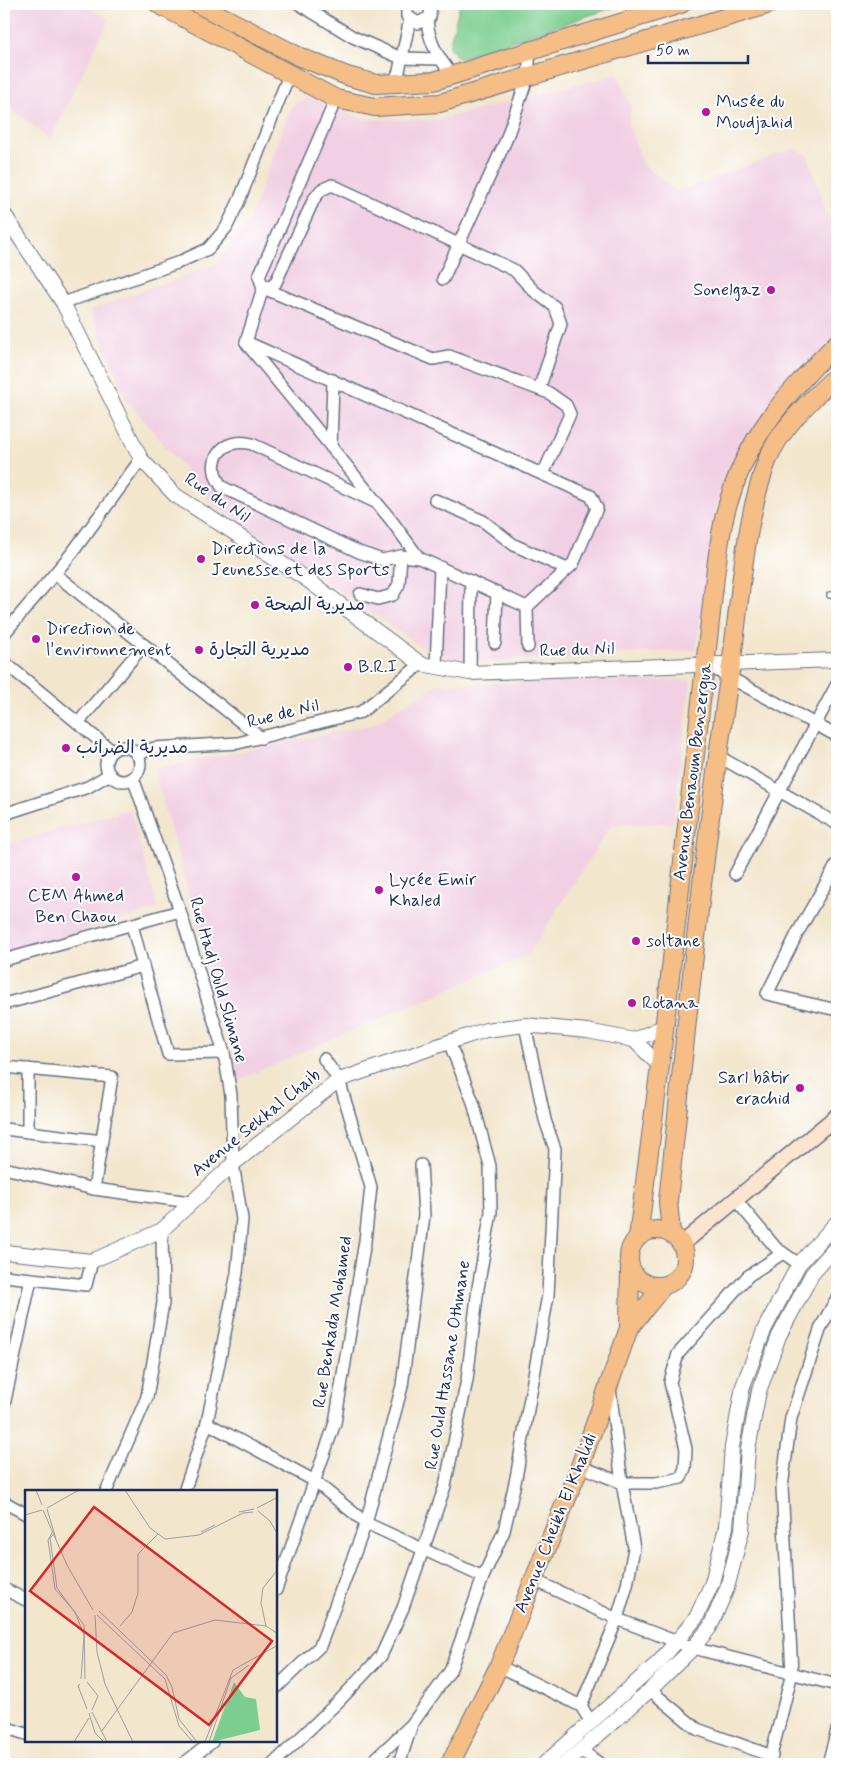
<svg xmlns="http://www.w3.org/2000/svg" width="841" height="1768" font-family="Mynerve,'Playpen Sans Arabic',sans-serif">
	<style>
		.built { fill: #f1d0e3 }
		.green { fill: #7bce90; stroke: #4b7e77 }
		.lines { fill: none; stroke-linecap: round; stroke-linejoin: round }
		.service-casing { stroke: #666f85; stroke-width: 8 }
		.minor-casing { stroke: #666f85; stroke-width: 14 }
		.tertiary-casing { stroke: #666f85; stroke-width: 16 }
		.secondary-casing { stroke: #666f85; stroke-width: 18 }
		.primary-casing { stroke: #666f85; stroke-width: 20 }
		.service { stroke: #fff; stroke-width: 5.5 }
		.minor { stroke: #fff; stroke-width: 11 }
		.tertiary { stroke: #fff; stroke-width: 14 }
		.secondary { stroke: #fbe5cf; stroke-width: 15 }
		.primary { stroke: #f6be87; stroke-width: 18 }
		.poi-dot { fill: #b5179e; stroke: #fff; stroke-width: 2 }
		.labels { text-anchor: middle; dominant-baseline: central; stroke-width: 4; stroke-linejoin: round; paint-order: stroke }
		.poi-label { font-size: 18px; fill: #1b2f5e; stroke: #fff; text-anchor: start }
		.street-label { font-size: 18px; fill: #1b2f5e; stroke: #fff }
		.inset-road { fill: none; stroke: #9c9da1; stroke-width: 1 }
		.view { fill: #d62828; fill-opacity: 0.15; stroke: #d62828; stroke-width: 2.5 }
		.inset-edge { fill: none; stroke: #1b2f5e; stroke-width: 2.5 }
	</style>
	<rect width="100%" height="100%" fill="#fff"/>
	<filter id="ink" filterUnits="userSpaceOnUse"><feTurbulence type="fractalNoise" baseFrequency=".02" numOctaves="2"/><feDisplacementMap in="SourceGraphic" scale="10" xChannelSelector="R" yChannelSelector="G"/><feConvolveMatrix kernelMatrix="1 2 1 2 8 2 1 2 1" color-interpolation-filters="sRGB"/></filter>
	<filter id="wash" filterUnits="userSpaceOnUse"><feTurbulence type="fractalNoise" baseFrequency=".0096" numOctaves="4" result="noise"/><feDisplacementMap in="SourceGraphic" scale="20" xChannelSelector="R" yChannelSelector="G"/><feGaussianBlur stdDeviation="1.12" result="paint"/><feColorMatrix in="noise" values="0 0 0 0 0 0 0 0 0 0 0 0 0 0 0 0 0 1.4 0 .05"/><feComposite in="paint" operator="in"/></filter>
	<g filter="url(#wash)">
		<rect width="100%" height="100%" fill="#f2e6cd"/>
		<!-- built -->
		<g class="built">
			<path d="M 4,4 L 83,4 L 109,19 L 50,140 L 4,103 Z"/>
			<path d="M 618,74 L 631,108 L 628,125 L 643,164 L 676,192 L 794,148 L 808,155 L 837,246 L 837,334 L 756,425 L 738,449 L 717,502 L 696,650 L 460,662 L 420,646 L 214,504 L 126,399 L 90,310 L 216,264 L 250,220 L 290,108 L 306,97 L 365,119 L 437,120 Z"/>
			<path d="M 691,680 L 673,823 L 611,825 L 528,955 L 240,1079 L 154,769 L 372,725 L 437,684 Z"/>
			<path d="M 130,809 L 158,909 L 4,953 L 4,845 Z"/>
		</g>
		<!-- green -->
		<path class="green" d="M 460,4 L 623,4 L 459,59 L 449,47 Z"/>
	</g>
	<g filter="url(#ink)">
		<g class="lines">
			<!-- service casing -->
			<g class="service-casing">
				<path id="service" d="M 830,595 L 837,595"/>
			</g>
			<!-- minor casing -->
			<g class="minor-casing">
				<g id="minor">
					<path d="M 299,4 L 353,37 L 401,58 L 440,59"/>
					<path d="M 407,4 L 407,16 L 418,23 L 430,17 L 431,4"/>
					<path d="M 427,20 C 429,43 438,57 452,75"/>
					<path d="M 393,85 L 399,71 L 410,19"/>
					<path d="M 443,279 L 506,140 L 528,76 L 530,50"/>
					<path d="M 263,288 L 275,284 L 314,199 L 321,190 L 332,185 L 514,270 L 534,291 L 555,307 L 561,324 L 539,389"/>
					<path d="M 263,288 L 433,359 L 449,356 L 549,393 L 566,405 L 570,414 L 543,474"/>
					<path d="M 63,303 L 177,263 L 208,249 L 226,228 L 239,201 L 289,75"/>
					<path d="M 246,342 L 591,496 L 597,508 L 573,564 L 527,607 L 419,558 L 401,556"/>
					<path d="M 246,342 L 263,288 L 259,276 L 336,99"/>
					<path d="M 247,344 L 391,520 L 419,558"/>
					<path d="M 331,447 L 333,380"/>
					<path d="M 435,500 L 483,521 L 514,545 L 567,569"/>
					<path d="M 55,574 L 261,738"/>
					<path d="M 360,594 L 378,599 L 393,595 L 399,584 L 401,556 L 382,560 L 359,552 L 222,487 C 203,462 222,436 252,444 L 375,502"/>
					<path d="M 527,607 L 528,647"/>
					<path d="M 4,634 L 72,553 L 141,459"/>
					<path d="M 495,643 L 497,592"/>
					<path d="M 4,662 L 112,751"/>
					<path d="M 705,664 L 837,736"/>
					<path d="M 436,667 L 440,567"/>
					<path d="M 470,673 L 471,581"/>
					<path d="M 78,723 L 144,645"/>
					<circle cx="123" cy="764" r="17"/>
					<path d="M 137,755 L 154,748 L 238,743 L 361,712 L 421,664"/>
					<path d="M 718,756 L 837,824"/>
					<path d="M 133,778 L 180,911 L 224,1053 L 231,1095 L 233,1164 L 242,1219 L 237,1273 L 207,1423 L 184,1492"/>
					<path d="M 4,814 L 88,787 L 110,774"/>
					<path d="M 837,864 L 798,932 L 767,994 L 837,1010"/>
					<path d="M 735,874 L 837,684"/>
					<path d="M 132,925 L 143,966"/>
					<path d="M 4,960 L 180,911"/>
					<path d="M 4,1004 L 143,966 L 168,1054 L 224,1053"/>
					<path d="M 4,1067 L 112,1077 L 94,1189 L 190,1202"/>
					<path d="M 28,1069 L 28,1132"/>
					<path d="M 4,1129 L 102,1141"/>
					<path d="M 4,1168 L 94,1189"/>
					<path d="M 735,1199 L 776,1248 L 799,1264"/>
					<path d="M 4,1276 L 86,1285 L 92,1261"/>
					<path d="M 4,1405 L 31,1279"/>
					<path d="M 207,1423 L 313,1480 L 366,1523 L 483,1577"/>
					<path d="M 580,1466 L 622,1483 L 656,1483 L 681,1478 L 685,1468 L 686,1449 L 670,1382 L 678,1354 L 748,1276 L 783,1253"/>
					<path d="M 106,1492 L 147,1397 L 163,1303 L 162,1230"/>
					<path d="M 4,1502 L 26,1514"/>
					<path d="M 534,1580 L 617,1619 L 693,1648 L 837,1685"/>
					<path d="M 4,1589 L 26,1600"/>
					<path d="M 276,1590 L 335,1423 L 365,1241 L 371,1187 L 339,1080 L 324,1059"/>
					<path d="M 499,1666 L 581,1706 L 591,1722"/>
					<path d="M 276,1688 L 320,1646 L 366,1523 L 402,1386 L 424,1215 L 421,1165"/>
					<path d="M 650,1690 L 697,1729 L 772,1756"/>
					<path d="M 581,1706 L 617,1619 L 627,1585 L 634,1548 L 622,1483 L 610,1389"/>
					<path d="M 4,1727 L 26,1734"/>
					<path d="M 581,1750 L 600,1764"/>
					<path d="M 183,1764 L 212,1742"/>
					<path d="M 273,1764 L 339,1701 L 381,1656 L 403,1608 L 445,1486 L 467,1380 L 478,1288 L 491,1212 L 490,1166 L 483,1140 L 473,1102 L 449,1042"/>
					<path d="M 370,1764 L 410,1726"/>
					<path d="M 399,1764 L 412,1724 L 450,1671 L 483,1577 L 504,1531 L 516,1478 L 548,1295 L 555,1149 L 545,1120 L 525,1025"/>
					<path d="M 769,1764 L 792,1673 L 782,1487 L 791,1418 L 821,1327 L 837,1298"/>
					<path d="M 828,1764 L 837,1730"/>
				</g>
			</g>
			<!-- tertiary casing -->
			<g class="tertiary-casing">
				<g id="tertiary">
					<path d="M 4,214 L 63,303 L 141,459 L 175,495 L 306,579 L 421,664 L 470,673 L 837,660"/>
					<path d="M 634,1040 L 660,1066"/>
					<path d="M 634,1040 L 665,1026"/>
					<path d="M 4,1252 L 92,1261 L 162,1230 L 233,1164 L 339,1080 L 449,1042 L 486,1030 L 525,1025 L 587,1031 L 634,1040"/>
					<path d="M 544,1764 L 660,1661 L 696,1618 L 712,1583 L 726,1527 L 732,1447 L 743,1386 L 765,1328 L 799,1264 L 837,1222"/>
					<path d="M 565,1764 L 650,1690 L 693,1648 L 710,1627 L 727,1588 L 742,1530 L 748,1449 L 759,1391 L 779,1336 L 812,1274 L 837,1246"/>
				</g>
			</g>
			<!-- secondary casing -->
			<g class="secondary-casing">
				<path id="secondary" d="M 682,1244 L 837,1116"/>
			</g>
			<!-- primary casing -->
			<g class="primary-casing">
				<g id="primary">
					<path d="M 158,4 L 336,99 L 375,107 L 440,103 L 770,4"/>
					<path d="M 198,4 L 300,57 L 347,76 L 376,84 L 434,81 L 681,4"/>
					<circle cx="657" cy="1258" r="28"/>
					<path d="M 671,1233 L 668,1201 C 687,1022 704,843 731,665 C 741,597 743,527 767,461 C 779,429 813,398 837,375"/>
					<path d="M 638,1237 L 660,1066 L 716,568 C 719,548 721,527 727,507 C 747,435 786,395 837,343"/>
					<path d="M 629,1328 L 630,1267"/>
					<path d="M 450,1764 L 499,1666 L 580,1466 L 629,1328 L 663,1286"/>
				</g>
			</g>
			<!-- service -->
			<use href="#service" class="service"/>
			<!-- minor -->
			<use href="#minor" class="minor"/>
			<!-- tertiary -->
			<use href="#tertiary" class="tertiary"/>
			<!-- secondary -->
			<use href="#secondary" class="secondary"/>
			<!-- primary -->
			<use href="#primary" class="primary"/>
		</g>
	</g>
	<!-- markers -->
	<g class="poi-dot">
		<circle cx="706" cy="112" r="5"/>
		<circle cx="771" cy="290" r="5"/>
		<circle cx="201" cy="559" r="5"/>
		<circle cx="255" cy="605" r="5"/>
		<circle cx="36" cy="639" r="5"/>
		<circle cx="199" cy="650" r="5"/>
		<circle cx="348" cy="667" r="5"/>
		<circle cx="66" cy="748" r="5"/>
		<circle cx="76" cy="877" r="5"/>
		<circle cx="379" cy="890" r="5"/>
		<circle cx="636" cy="941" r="5"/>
		<circle cx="632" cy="1003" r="5"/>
		<circle cx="800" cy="1088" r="5"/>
	</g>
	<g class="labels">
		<!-- poi labels -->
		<g class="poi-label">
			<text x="716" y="102">Musée du<tspan x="716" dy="21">Moudjahid</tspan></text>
			<text x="761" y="290" text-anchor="end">Sonelgaz</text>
			<text x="211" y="549">Directions de la<tspan x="211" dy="21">Jeunesse et des Sports</tspan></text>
			<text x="265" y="605">مديرية الصحة</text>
			<text x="46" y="629">Direction de<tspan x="46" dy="21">l'environnement</tspan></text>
			<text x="209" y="650">مديرية التجارة</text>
			<text x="358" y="667">B.R.I</text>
			<text x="76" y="748">مديرية الضرائب</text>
			<text x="389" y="880">Lycée Emir<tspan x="389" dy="21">Khaled</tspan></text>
			<text x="76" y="896" text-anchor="middle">CEM Ahmed<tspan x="76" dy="21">Ben Chaou</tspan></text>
			<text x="646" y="941">soltane</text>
			<text x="642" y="1003">Rotana</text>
			<text x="790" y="1078" text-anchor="end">Sarl bâtir<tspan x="790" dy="21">erachid</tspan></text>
		</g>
		<!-- street labels -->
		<g class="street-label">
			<text transform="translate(217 498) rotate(34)">Rue du Nil</text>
			<text transform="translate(577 650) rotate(-2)">Rue du Nil</text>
			<text transform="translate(283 714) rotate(-14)">Rue de Nil</text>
			<text transform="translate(693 772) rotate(-83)">Avenue Benaoum Benzergua</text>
			<text transform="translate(218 980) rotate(74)">Rue Hadj Ould Slimane</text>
			<text transform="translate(256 1123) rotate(-39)">Avenue Sekkal Chaib</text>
			<text transform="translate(333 1322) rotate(-81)">Rue Benkada Mohamed</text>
			<text transform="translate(448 1365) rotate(-81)">Rue Ould Hassane Othmane</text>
			<text transform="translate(556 1523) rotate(-68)">Avenue Cheikh El Khalidi</text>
		</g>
	</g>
	<!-- overview -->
	<g transform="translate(25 1490)">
		<rect width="252" height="252" fill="#f2e6cd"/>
		<path d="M 209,192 L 220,207 L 231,209 L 235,240 L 187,252 Z" fill="#7bce90"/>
		<path class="inset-road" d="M 11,0 L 17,15M 100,0 L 125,38 L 140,49 L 174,45 L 218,23 L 228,22M 22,18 L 54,0M 232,18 L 253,7M 22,19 L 31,49M 18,20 L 42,75 L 68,120M 233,21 L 245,31 L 253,45M 214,22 L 229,19M 0,25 L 17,20M 28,41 L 23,50 L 30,99 L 50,122 L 59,145 L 56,189M 176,42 L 190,35M 29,44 L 25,48 L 32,98 L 59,135 L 60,189M 253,79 L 238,98 L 236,113 L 241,136 L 253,144M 74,121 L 141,185 L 147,197 L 154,229 L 172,252M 70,125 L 72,162 L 80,194 L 108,252M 72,125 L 140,189 L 154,236 L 168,252M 95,136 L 107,122 L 113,103 L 113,64 L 133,44M 62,192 L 73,206 L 67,220M 55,194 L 53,196 L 62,219M 67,222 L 82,252M 64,223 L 70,243 L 79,252M 76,242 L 148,143 L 190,130 L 241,136M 49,252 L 64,228M 180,252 L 208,180 L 253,155M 184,252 L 206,188 L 224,175"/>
		<path class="view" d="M 69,17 L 247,151 L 184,235 L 5,101 Z"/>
		<rect width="252" height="252" class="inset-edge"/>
	</g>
	<!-- margin -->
	<rect width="841" height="1768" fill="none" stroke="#fff" stroke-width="20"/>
	<!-- scale -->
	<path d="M648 55v8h100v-8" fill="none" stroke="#1b2f5e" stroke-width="2.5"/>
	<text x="656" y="55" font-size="15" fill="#1b2f5e" stroke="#ffffff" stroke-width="4" paint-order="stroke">50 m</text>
</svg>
